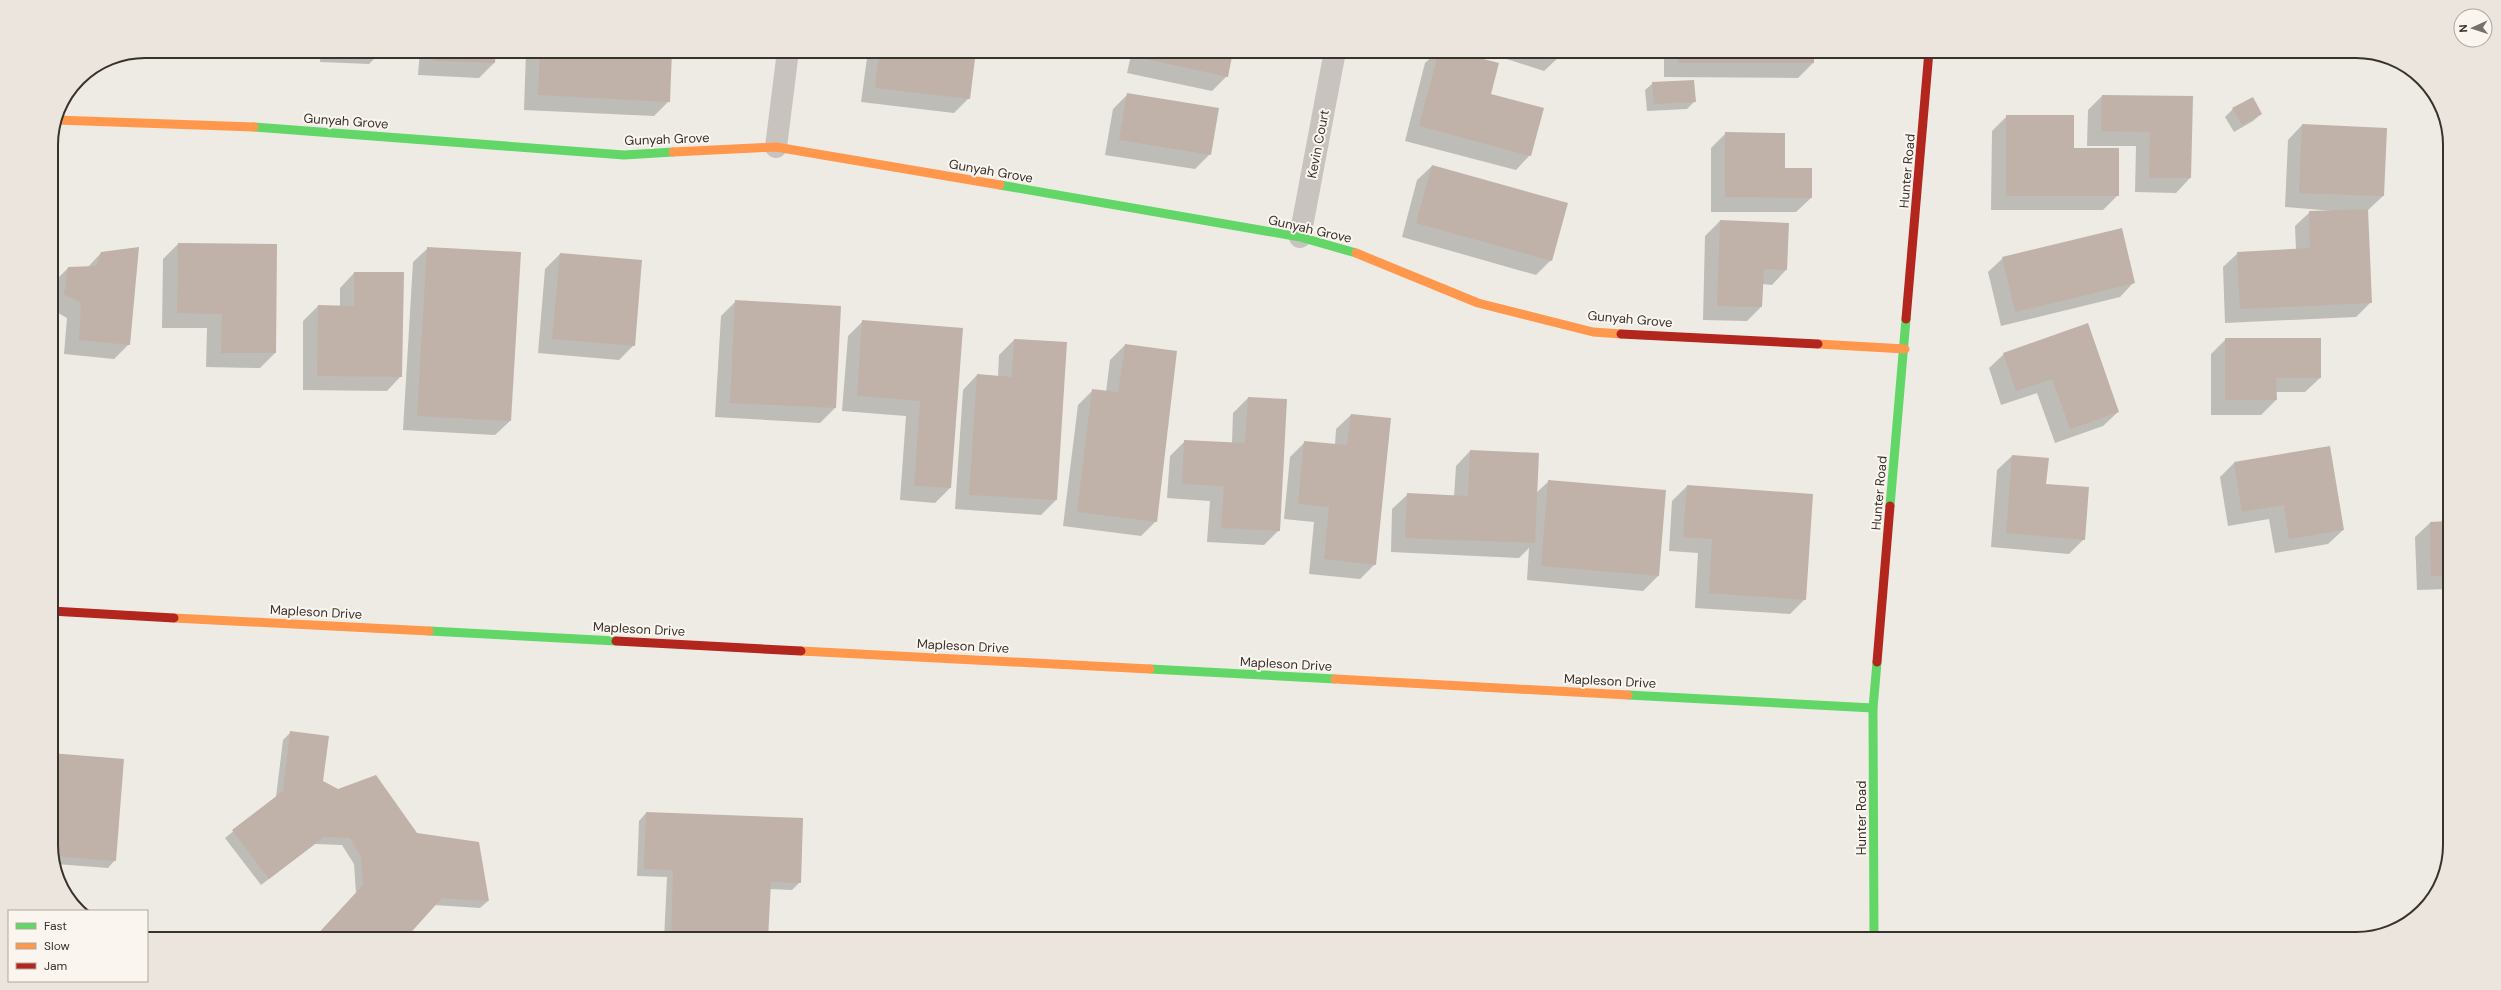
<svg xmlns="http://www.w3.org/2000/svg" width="2501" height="990" font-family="'DM Sans',sans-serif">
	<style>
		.shadow { fill: #0003 }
		.building { fill: #c0b2a8 }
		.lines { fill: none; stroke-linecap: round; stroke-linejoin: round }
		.street { stroke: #c8c3be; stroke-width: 22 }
		.fast { stroke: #63d668; stroke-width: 9 }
		.slow { stroke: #ff974d; stroke-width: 9 }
		.jam { stroke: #b3261e; stroke-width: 9 }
		.labels { text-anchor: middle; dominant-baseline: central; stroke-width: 4; stroke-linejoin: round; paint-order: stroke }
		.street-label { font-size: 13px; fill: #39312c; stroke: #faf5ee }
		.rim { fill: none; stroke: #39312c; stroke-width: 2 }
	</style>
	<rect width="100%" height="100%" fill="#eeebe5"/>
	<!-- shadow -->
	<g class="shadow">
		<path d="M 171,51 L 254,51 L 249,56 L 171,53 Z"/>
		<path d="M 321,51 L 382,51 L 369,64 L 320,62 Z"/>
		<path d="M 420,51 L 495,51 L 494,63 L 479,78 L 418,75 Z"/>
		<path d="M 526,51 L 671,51 L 669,101 L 654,116 L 524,110 Z"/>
		<path d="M 868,51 L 975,51 L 969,98 L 954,113 L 861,102 Z"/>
		<path d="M 1132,51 L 1232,51 L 1227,76 L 1212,91 L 1127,73 Z"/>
		<path d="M 1438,51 L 1449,51 L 1490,95 L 1530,155 L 1516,170 L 1405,141 L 1425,63 Z"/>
		<path d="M 1482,51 L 1561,51 L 1559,57 L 1544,71 Z"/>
		<path d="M 1664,51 L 1813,51 L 1813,63 L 1798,78 L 1664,77 Z"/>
		<path d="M 1653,83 L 1695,101 L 1687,109 L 1647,111 L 1645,90 Z"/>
		<path d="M 1128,94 L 1210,154 L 1195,169 L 1105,155 L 1113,109 Z"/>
		<path d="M 2102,96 L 2192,97 L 2190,178 L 2176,193 L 2135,192 L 2136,146 L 2087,146 L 2088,110 Z"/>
		<path d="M 2252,98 L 2261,114 L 2253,121 L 2234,132 L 2225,117 L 2233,109 Z"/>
		<path d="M 2007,116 L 2073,149 L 2118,195 L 2103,210 L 1991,210 L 1992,131 Z"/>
		<path d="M 2302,125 L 2386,129 L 2383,196 L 2367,211 L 2371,302 L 2356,317 L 2225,323 L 2223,267 L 2238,253 L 2296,250 L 2295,226 L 2310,212 L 2334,211 L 2285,207 L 2288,140 Z"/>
		<path d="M 1726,133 L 1784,169 L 1811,198 L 1796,212 L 1711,212 L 1711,148 Z"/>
		<path d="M 1432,166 L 1551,260 L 1536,275 L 1402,237 L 1417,180 Z"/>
		<path d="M 1720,221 L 1786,270 L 1772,285 L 1762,284 L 1761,307 L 1747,321 L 1703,320 L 1705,236 Z"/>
		<path d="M 178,244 L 275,353 L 260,368 L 206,367 L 207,328 L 162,328 L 163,259 Z"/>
		<path d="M 428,248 L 510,421 L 495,435 L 403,430 L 413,262 Z"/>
		<path d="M 101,253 L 129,344 L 114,359 L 64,354 L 67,318 L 51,309 L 53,283 L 68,268 L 88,267 Z"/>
		<path d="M 560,254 L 634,345 L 619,360 L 538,353 L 545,269 Z"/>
		<path d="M 2003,258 L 2134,282 L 2120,297 L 2001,326 L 1988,272 Z"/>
		<path d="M 354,273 L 401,376 L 387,391 L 303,390 L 303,321 L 318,306 L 340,306 L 340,288 Z"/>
		<path d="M 736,301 L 840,307 L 835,408 L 820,423 L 715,417 L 721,316 Z"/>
		<path d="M 863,321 L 962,329 L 950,488 L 935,503 L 900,500 L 906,416 L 842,411 L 848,336 Z"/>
		<path d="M 2226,339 L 2320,378 L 2305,392 L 2276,392 L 2276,400 L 2261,415 L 2211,415 L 2211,354 Z"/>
		<path d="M 1014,340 L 1066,343 L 1056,500 L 1041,515 L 955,509 L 963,390 L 977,375 L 998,377 L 999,355 Z"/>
		<path d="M 1125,345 L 1156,521 L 1141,536 L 1063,526 L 1078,405 L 1093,390 L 1106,392 L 1110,360 Z"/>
		<path d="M 2004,354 L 2118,412 L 2103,426 L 2055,443 L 2037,393 L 2001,405 L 1989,368 Z"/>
		<path d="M 1248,398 L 1279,530 L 1264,545 L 1207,542 L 1210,501 L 1167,498 L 1170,456 L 1185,441 L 1232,443 L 1233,413 Z"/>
		<path d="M 1351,415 L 1375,564 L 1360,579 L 1309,574 L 1314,522 L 1284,519 L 1290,457 L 1305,442 L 1335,445 L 1336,429 Z"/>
		<path d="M 1470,451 L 1536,493 L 1549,481 L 1658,576 L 1643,591 L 1527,580 L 1529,548 L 1519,558 L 1391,552 L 1392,509 L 1407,495 L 1454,497 L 1456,466 Z"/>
		<path d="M 2012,456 L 2045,485 L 2084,539 L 2069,554 L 1991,547 L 1997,470 Z"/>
		<path d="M 2234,463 L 2343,530 L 2328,544 L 2275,553 L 2269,519 L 2228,526 L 2220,477 Z"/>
		<path d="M 1687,486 L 1805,599 L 1790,614 L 1695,608 L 1698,553 L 1669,551 L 1672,501 Z"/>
		<path d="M 2447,522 L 2447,589 L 2417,590 L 2415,537 L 2430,523 Z"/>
		<path d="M 291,732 L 322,782 L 416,834 L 478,843 L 488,901 L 480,908 L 434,905 L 403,939 L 313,939 L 356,893 L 354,864 L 342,845 L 315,844 L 261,885 L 225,838 L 276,797 L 283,740 Z"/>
		<path d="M 51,754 L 115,860 L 108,868 L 56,864 L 51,851 Z"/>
		<path d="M 646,813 L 800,882 L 792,890 L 769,889 L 767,939 L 664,939 L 667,877 L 637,876 L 639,821 Z"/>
	</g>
	<!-- building -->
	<g class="building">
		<path d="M 433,51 L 496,51 L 495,63 L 433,61 Z"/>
		<path d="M 540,51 L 672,51 L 670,102 L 538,95 Z"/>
		<path d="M 879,51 L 976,51 L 970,99 L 875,88 Z"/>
		<path d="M 1143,51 L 1233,51 L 1228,77 L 1141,58 Z"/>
		<path d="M 1439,51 L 1453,51 L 1499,63 L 1491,94 L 1544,108 L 1531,156 L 1419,126 Z"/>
		<path d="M 1542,51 L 1562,51 L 1560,57 Z"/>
		<rect x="1678" y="51" width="136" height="12"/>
		<path d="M 1694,80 L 1696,102 L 1654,104 L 1652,82 Z"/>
		<path d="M 1127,93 L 1219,108 L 1211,155 L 1119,140 Z"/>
		<path d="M 2102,95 L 2193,96 L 2191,178 L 2149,178 L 2150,132 L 2101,131 Z"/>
		<path d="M 2253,97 L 2262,114 L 2242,125 L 2232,108 Z"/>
		<path d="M 2006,115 L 2074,115 L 2074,148 L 2119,148 L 2119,196 L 2006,196 Z"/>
		<path d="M 2302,124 L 2387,128 L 2384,196 L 2299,193 Z"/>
		<path d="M 1725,132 L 1785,133 L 1785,168 L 1812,168 L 1812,198 L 1725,197 Z"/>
		<path d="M 1432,165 L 1568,203 L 1552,261 L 1416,223 Z"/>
		<path d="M 2368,209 L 2372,303 L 2240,309 L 2237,252 L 2310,248 L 2309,211 Z"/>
		<path d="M 1720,220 L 1789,223 L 1787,270 L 1764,269 L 1762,307 L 1717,306 Z"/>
		<path d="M 2122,228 L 2135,283 L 2015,312 L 2002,257 Z"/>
		<path d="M 178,243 L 277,244 L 276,353 L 221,353 L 222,314 L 177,313 Z"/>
		<path d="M 139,247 L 130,345 L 79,340 L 81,303 L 64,294 L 68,267 L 96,266 L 101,252 Z"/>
		<path d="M 427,247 L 521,252 L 511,421 L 417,416 Z"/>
		<path d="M 560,253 L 642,260 L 635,346 L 552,339 Z"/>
		<path d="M 354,272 L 404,272 L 402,377 L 317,376 L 318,305 L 354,306 Z"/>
		<path d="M 735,300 L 841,306 L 836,408 L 730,403 Z"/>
		<path d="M 862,320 L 963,328 L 951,488 L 914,486 L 920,401 L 857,396 Z"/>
		<path d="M 2088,323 L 2119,412 L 2070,429 L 2052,379 L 2016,391 L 2003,353 Z"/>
		<path d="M 2225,338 L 2321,338 L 2321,378 L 2276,378 L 2277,400 L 2225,400 Z"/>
		<path d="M 1014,339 L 1067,342 L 1057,500 L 969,495 L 977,374 L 1012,377 Z"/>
		<path d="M 1125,344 L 1177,351 L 1157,522 L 1077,512 L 1092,389 L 1118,392 Z"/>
		<path d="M 1248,397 L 1287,399 L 1280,531 L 1221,528 L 1224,486 L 1182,484 L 1184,440 L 1245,443 Z"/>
		<path d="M 1351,414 L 1391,418 L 1376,565 L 1324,559 L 1329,507 L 1298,504 L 1304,441 L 1347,445 Z"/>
		<path d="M 2330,446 L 2344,530 L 2289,539 L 2284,505 L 2242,512 L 2234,462 Z"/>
		<path d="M 1470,450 L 1539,453 L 1535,543 L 1405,538 L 1407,493 L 1468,496 Z"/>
		<path d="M 2012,455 L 2049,458 L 2046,484 L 2089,487 L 2085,540 L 2006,533 Z"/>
		<path d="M 1548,480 L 1666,490 L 1659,576 L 1541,566 Z"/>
		<path d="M 1687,485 L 1813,494 L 1806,600 L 1709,593 L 1712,539 L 1683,537 Z"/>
		<path d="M 2447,521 L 2447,576 L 2431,576 L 2430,522 Z"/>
		<path d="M 290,731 L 329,736 L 323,781 L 338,789 L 376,775 L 417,833 L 479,842 L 489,901 L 442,898 L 405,939 L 323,939 L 318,934 L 363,885 L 361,857 L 350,838 L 324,837 L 269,879 L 232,830 L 283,791 Z"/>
		<path d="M 51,753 L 124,759 L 116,861 L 53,856 Z"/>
		<path d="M 646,812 L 803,818 L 801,883 L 771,882 L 768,939 L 671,939 L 673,870 L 644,869 Z"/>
	</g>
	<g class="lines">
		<!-- street -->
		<g class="street">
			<path d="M 776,147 L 788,51"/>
			<path d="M 1300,237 L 1335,51"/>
		</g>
		<!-- fast -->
		<g class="fast">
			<path d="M 254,127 L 624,155 L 673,152"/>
			<path d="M 1000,185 L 1300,237 L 1356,253"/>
			<path d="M 1890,506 L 1906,319"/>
			<path d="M 429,631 L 616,641"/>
			<path d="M 1150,669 L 1335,679"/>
			<path d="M 1628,695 L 1873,708"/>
			<path d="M 1874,939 L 1873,708 L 1877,662"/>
		</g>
		<!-- slow -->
		<g class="slow">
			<path d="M 56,120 L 254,127"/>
			<path d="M 673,152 L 776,147 L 1000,185"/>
			<path d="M 1356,253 L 1478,303 L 1593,332 L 1621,334"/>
			<path d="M 1818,344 L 1905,349"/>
			<path d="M 174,618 L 429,631"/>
			<path d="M 801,651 L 1150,669"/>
			<path d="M 1335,679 L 1628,695"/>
		</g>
		<!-- jam -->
		<g class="jam">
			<path d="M 1906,319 L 1929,51"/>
			<path d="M 1621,334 L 1818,344"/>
			<path d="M 51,611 L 174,618"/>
			<path d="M 616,641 L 801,651"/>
			<path d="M 1877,662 L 1890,506"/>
		</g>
	</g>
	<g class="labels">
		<!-- street labels -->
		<g class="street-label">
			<text transform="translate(346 121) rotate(4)">Gunyah Grove</text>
			<text transform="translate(667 139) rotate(-2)">Gunyah Grove</text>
			<text transform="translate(1318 144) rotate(-79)">Kevin Court</text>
			<text transform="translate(991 171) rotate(10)">Gunyah Grove</text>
			<text transform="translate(1907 171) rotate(-85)">Hunter Road</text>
			<text transform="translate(1310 229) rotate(13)">Gunyah Grove</text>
			<text transform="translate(1630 319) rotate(5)">Gunyah Grove</text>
			<text transform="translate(1879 493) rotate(-85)">Hunter Road</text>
			<text transform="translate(316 612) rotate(3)">Mapleson Drive</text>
			<text transform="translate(639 629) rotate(3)">Mapleson Drive</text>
			<text transform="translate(963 646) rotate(3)">Mapleson Drive</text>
			<text transform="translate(1286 664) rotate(3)">Mapleson Drive</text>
			<text transform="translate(1610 681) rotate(3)">Mapleson Drive</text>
			<text transform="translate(1861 818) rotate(-90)">Hunter Road</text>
		</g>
	</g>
	<!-- crop -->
	<path d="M0 0H2501V990H0ZM145 58H2356A87 87 0 0 1 2443 145V845A87 87 0 0 1 2356 932H145A87 87 0 0 1 58 845V145A87 87 0 0 1 145 58Z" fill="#ebe5de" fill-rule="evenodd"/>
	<path class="rim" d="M145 58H2356A87 87 0 0 1 2443 145V845A87 87 0 0 1 2356 932H145A87 87 0 0 1 58 845V145A87 87 0 0 1 145 58Z"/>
	<!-- legend -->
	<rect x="8" y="910" width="140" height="72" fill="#faf5ee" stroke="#ada7a0"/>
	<rect x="16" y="923" width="20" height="6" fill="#63d668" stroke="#ada7a0"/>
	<text x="44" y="930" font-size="12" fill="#39312c">Fast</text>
	<rect x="16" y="943" width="20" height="6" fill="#ff974d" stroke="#ada7a0"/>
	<text x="44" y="950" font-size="12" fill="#39312c">Slow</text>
	<rect x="16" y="963" width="20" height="6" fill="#b3261e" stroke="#ada7a0"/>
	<text x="44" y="970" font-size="12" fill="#39312c">Jam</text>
	<!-- north arrow -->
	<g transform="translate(2473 28) rotate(267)"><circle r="19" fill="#faf5ee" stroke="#ada7a0"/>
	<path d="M0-3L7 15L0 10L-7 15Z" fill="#78726d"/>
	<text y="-6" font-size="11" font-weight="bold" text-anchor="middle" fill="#39312c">N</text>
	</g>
</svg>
